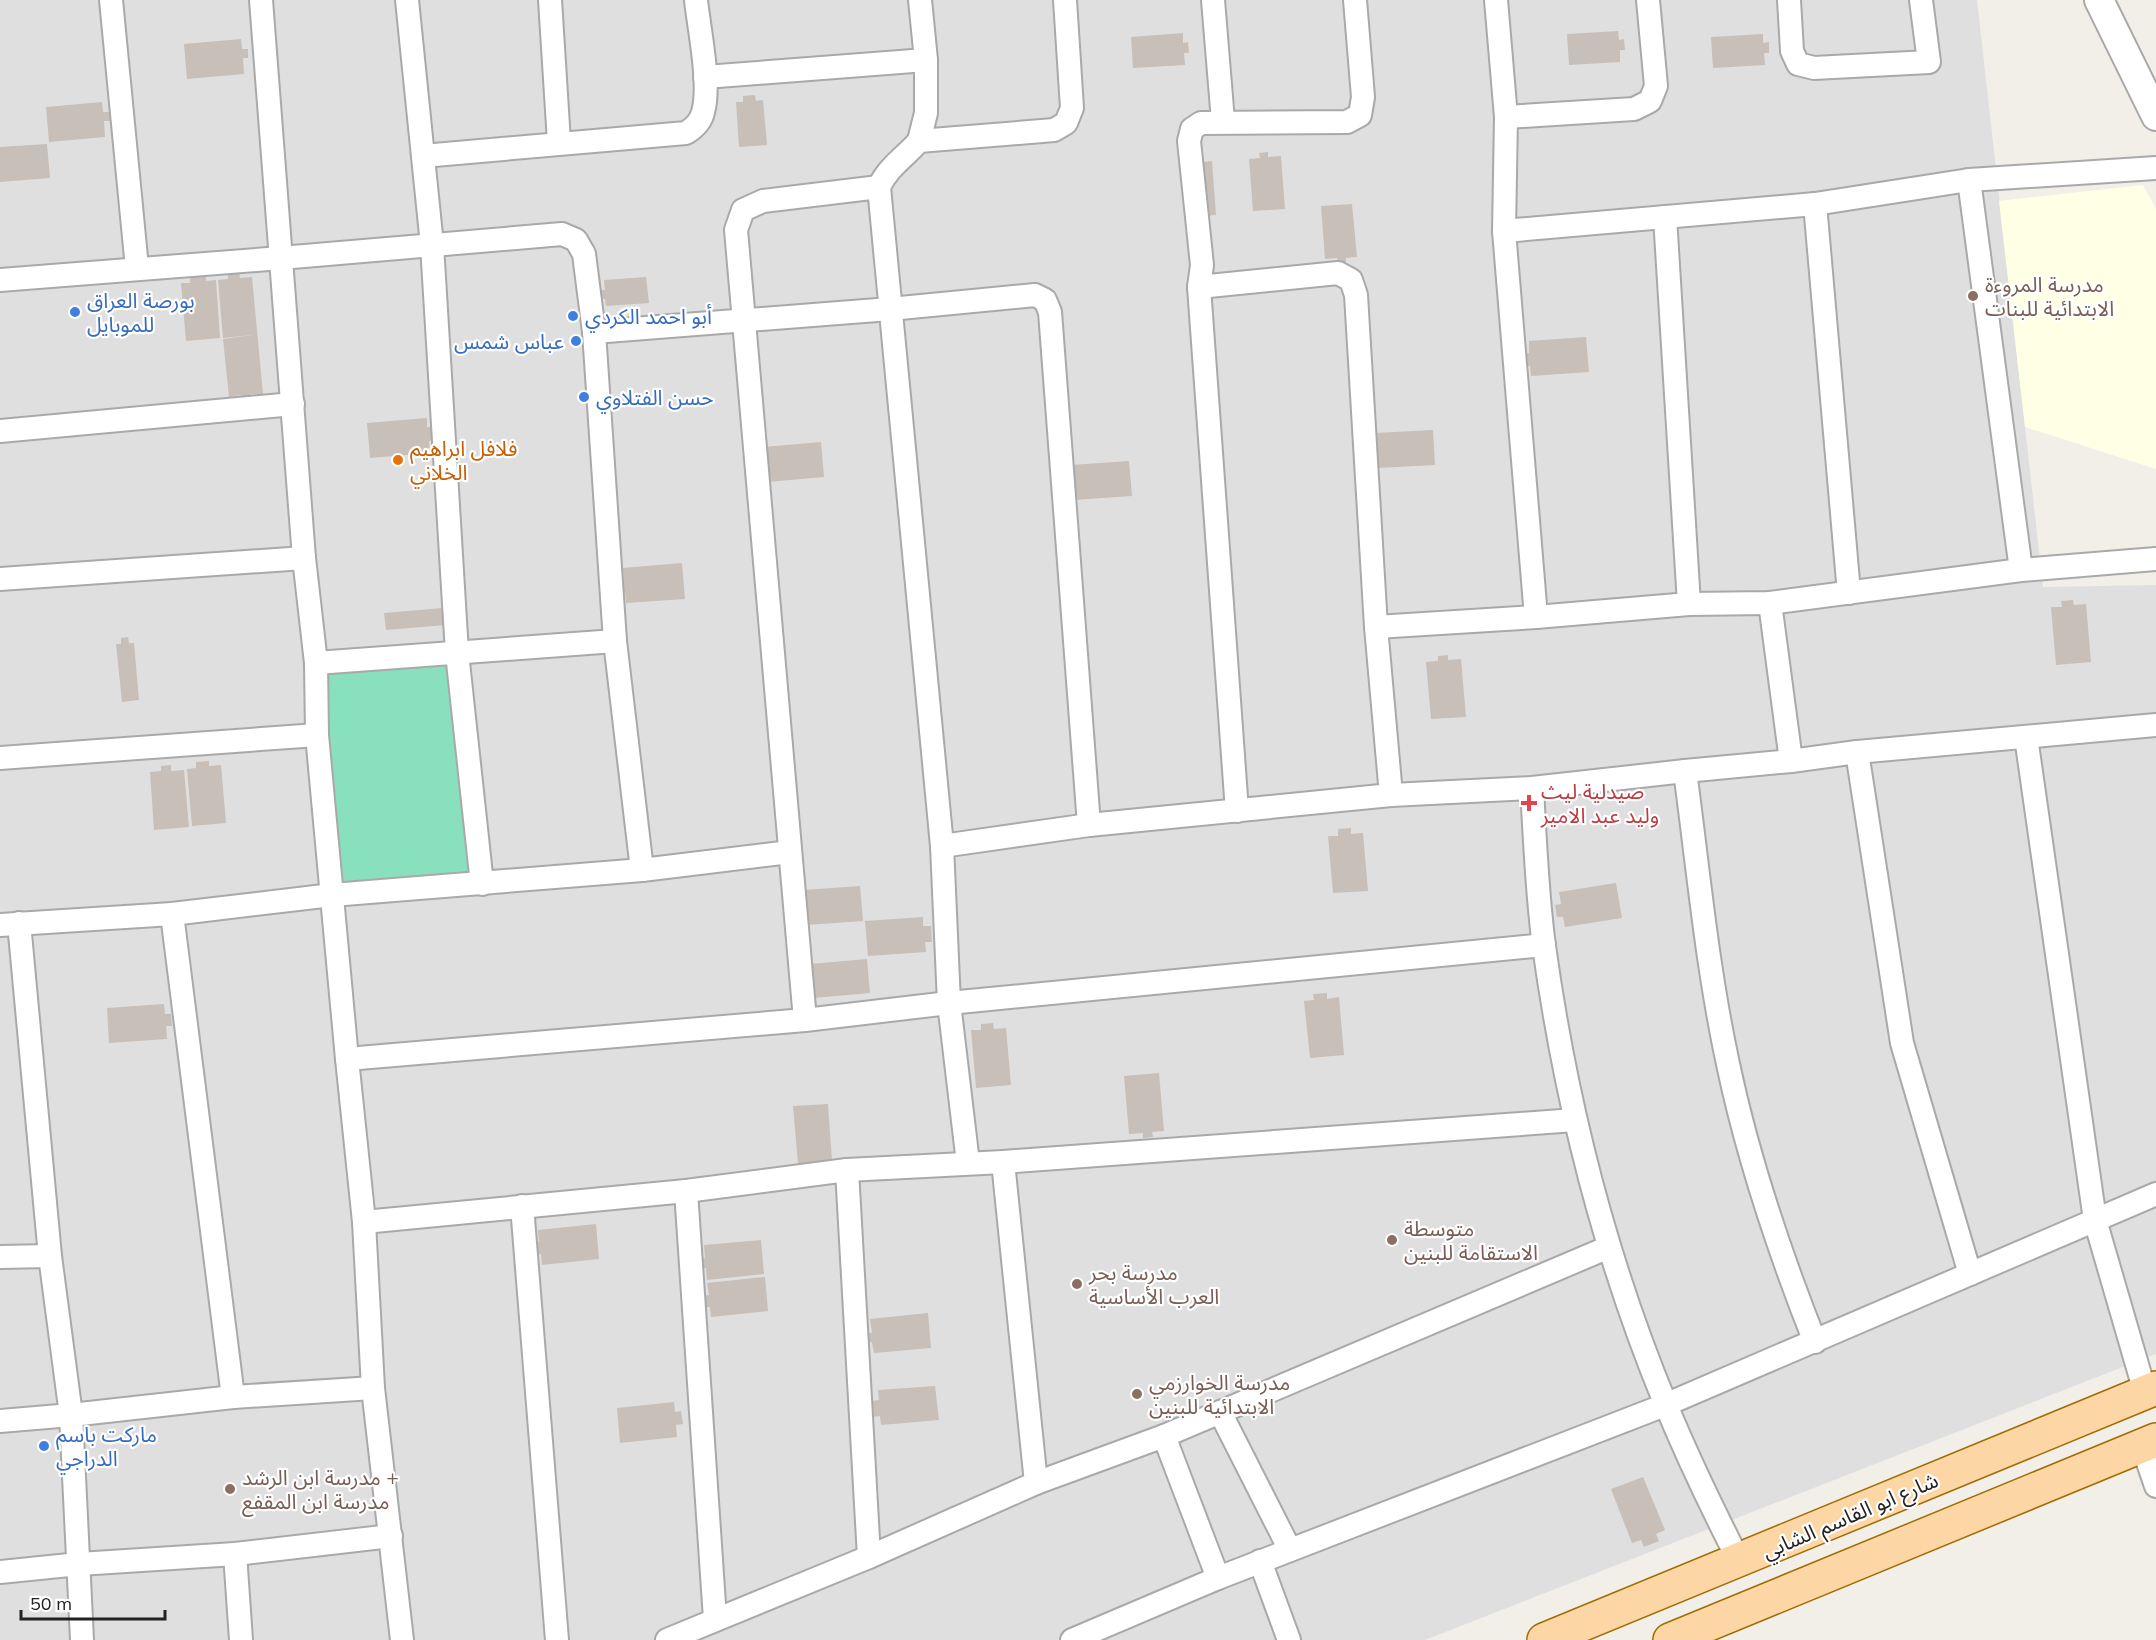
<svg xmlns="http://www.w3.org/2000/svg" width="2156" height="1640" font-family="Mulish,'Noto Sans Arabic',sans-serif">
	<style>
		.residential { fill: #e0dfdf }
		.education { fill: #ffffe5 }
		.pitch { fill: #88e0be }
		.building { fill: #c7bfb8 }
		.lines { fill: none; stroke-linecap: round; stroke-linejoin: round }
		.minor-casing { stroke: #a9a9a9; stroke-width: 26 }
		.tertiary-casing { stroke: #a9a9a9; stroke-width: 32 }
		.primary-casing { stroke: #a06b00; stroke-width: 36 }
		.minor { stroke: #fff; stroke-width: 22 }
		.tertiary { stroke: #fff; stroke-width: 28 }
		.primary { stroke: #fcd6a4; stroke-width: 33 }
		.education-dot { fill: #8d6e63; stroke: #fff; stroke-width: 2 }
		.shop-dot { fill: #3f7fe0; stroke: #fff; stroke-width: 2 }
		.food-dot { fill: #e8710a; stroke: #fff; stroke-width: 2 }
		.health-dot { fill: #e0444e; stroke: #fff; stroke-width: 2 }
		.labels { text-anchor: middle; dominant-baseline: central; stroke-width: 4.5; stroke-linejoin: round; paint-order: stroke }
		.education-label { font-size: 21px; fill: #785e54; stroke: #fff; text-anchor: start }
		.shop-label { font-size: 21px; fill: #366cbe; stroke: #fff; text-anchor: start }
		.food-label { font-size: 21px; fill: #c56008; stroke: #fff; text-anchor: start }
		.health-label { font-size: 21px; fill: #be3a42; stroke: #fff; text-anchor: start }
		.street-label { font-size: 21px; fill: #222; stroke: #fff }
	</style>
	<rect width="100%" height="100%" fill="#f2efe9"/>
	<!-- residential -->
	<path class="residential" d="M 0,0 L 1977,0 L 2043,587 L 2156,585 L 2156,1354 L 1425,1640 L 0,1640 Z"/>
	<!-- education -->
	<path class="education" d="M 2143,185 L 2156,209 L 2156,469 L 2025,427 L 1999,201 Z"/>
	<!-- pitch -->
	<path class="pitch" d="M 457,653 L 482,884 L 332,895 L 316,663 Z"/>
	<!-- building -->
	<g class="building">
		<path d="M 1618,31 L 1619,40 L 1624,39 L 1625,50 L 1620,50 L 1620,62 L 1569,65 L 1567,34 Z"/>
		<path d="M 1183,33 L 1183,43 L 1188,42 L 1189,53 L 1184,53 L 1185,65 L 1133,68 L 1131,37 Z"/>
		<path d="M 1763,34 L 1763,43 L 1769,42 L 1769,53 L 1764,53 L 1765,65 L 1713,68 L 1711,37 Z"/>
		<path d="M 241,39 L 242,49 L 248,49 L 248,58 L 243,58 L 244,74 L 187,79 L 184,44 Z"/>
		<path d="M 755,95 L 756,101 L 763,100 L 767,145 L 739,147 L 736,102 L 743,102 L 743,96 Z"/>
		<path d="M 102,102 L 103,112 L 109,112 L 110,121 L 104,121 L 105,137 L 49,142 L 46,107 Z"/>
		<path d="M 47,144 L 50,178 L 0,182 L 0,147 Z"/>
		<path d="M 1268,152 L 1268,157 L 1281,156 L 1285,209 L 1253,211 L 1249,159 L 1260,158 L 1259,153 Z"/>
		<path d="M 1203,155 L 1204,162 L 1212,161 L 1216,215 L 1185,217 L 1181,164 L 1189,156 Z"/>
		<path d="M 1352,204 L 1357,257 L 1346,258 L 1346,262 L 1338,263 L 1337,258 L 1325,259 L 1321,206 Z"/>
		<path d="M 239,272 L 240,278 L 252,277 L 263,394 L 251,394 L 251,400 L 242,401 L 241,395 L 229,397 L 223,339 L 252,335 L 223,338 L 218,280 L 228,279 L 228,273 Z"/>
		<path d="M 206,274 L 206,281 L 216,280 L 220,338 L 186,341 L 181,283 L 190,283 L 190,275 Z"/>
		<path d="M 646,277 L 649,303 L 606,306 L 605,299 L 601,299 L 600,290 L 605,290 L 604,280 Z"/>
		<path d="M 1586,337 L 1589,372 L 1531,376 L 1530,366 L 1524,366 L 1524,354 L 1529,353 L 1529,341 Z"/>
		<path d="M 427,418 L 427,427 L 434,427 L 435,440 L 429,441 L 430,453 L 370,458 L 367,423 Z"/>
		<path d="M 1433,430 L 1435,465 L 1378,468 L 1375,433 Z"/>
		<path d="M 821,442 L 824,477 L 767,482 L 764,447 Z"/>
		<path d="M 1129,461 L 1132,496 L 1074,500 L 1071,465 Z"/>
		<path d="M 682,563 L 685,599 L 626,603 L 625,592 L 619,592 L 618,582 L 624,581 L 623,568 Z"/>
		<path d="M 2073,600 L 2074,605 L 2086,604 L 2091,662 L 2056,665 L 2051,607 L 2062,607 L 2061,601 Z"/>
		<path d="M 443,608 L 445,625 L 386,630 L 384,613 Z"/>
		<path d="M 128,637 L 129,643 L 134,643 L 139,700 L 122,702 L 116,644 L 121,644 L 121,638 Z"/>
		<path d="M 1448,655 L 1448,660 L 1461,659 L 1466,717 L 1431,719 L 1426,662 L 1438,661 L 1438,656 Z"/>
		<path d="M 209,761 L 209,766 L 221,765 L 226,823 L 192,826 L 187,769 L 196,768 L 196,762 Z"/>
		<path d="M 171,765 L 171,771 L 184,770 L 189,827 L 154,830 L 150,772 L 161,771 L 161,766 Z"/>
		<path d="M 1351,828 L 1351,834 L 1363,833 L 1368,891 L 1333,893 L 1328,836 L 1338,836 L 1338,829 Z"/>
		<path d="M 1616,883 L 1622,918 L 1565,927 L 1563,917 L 1557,917 L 1555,905 L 1561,904 L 1559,892 Z"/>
		<path d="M 860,886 L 863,921 L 806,925 L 803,890 Z"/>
		<path d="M 923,917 L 923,926 L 931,926 L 932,942 L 925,942 L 926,952 L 868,956 L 865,921 Z"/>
		<path d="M 867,959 L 870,993 L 813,998 L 810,964 Z"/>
		<path d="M 1327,993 L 1327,999 L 1339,997 L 1344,1055 L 1310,1058 L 1304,1001 L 1314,1000 L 1313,994 Z"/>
		<path d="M 164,1004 L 165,1014 L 171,1014 L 172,1026 L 166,1026 L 167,1039 L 109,1043 L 107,1008 Z"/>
		<path d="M 993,1023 L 994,1029 L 1006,1028 L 1011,1085 L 976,1088 L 971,1030 L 981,1030 L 981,1024 Z"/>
		<path d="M 1159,1073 L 1164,1131 L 1152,1132 L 1153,1137 L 1143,1138 L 1143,1133 L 1129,1134 L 1124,1076 Z"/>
		<path d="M 828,1104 L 832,1161 L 811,1168 L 811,1163 L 798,1164 L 793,1106 Z"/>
		<path d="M 596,1224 L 599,1259 L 542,1265 L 541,1254 L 535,1255 L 533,1243 L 539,1242 L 538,1230 Z"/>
		<path d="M 761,1240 L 764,1274 L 707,1280 L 706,1268 L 700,1268 L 699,1259 L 705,1258 L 704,1245 Z"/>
		<path d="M 765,1277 L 768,1311 L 711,1317 L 710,1307 L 704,1307 L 703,1296 L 709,1295 L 707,1283 Z"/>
		<path d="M 928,1313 L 931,1348 L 874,1353 L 872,1342 L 867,1343 L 866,1333 L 872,1333 L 870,1319 Z"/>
		<path d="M 935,1386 L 939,1420 L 881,1425 L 880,1416 L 872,1417 L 871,1401 L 879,1400 L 878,1390 Z"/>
		<path d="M 674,1402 L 675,1412 L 681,1411 L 683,1424 L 676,1425 L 677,1437 L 620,1443 L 617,1408 Z"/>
		<path d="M 1643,1477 L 1665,1530 L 1656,1534 L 1659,1541 L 1644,1547 L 1641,1540 L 1632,1543 L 1611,1489 Z"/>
	</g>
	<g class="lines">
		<!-- minor casing -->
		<g class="minor-casing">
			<g id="minor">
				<path d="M 111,0 L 137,268"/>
				<path d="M 261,0 L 304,558 L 316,663 L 317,735 L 347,1059 L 364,1222 L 373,1388 L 402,1640"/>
				<path d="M 407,0 L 432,245 L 457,653 L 482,884"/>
				<path d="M 550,0 L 559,142"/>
				<path d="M 1213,0 L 1223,121"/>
				<path d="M 1496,0 L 1506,117 L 1504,231 L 1536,617"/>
				<path d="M 1789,0 L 1792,51 L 1798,64 L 1814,68 L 1929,62 L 1921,0"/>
				<path d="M 705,77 L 926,60"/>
				<path d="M 1506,117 L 1634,109 L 1650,101 L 1656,86 L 1648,0"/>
				<path d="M 919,141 L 926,113 L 926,60 L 920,0"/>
				<path d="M 423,156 L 686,133 C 694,128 701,122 703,112 C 711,85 699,29 696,0"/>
				<path d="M 1969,180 L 2021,570"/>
				<path d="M 1815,204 L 1849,593"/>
				<path d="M 1665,217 L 1689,604"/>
				<path d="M 1504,231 L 1815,204 L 1969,180 L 2156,168"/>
				<path d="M 0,280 L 281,258 L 562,234 L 576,240 L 584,254 L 594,332 L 615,641 L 642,870"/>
				<path d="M 1199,287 L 1338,273 L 1351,280 L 1356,295 L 1376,627 L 1391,795"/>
				<path d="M 594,332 L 890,309 L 1035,295 L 1045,300 L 1050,312 L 1089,825"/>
				<path d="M 0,431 L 293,404"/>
				<path d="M 0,579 L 304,558"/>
				<path d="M 1770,603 L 1791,761"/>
				<path d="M 1376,627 L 1536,617 L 1689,604 L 1770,603 L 2021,570 L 2156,559"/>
				<path d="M 316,663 L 615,641"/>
				<path d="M 2026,737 L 2095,1220 L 2145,1392"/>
				<path d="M 1857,752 L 1902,1043 L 1970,1274"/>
				<path d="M 0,758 L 317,735"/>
				<path d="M 1685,771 C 1698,868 1707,967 1728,1064 C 1748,1159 1779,1251 1815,1342"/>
				<path d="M 1532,788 C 1535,841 1537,894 1544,946 C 1566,1104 1605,1258 1666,1405 C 1688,1458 1713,1510 1739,1561"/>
				<path d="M 1237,811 L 1199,287 L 1202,265 L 1189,141 L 1192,129 L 1201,123 L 1347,122 L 1360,115 L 1363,97 L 1355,0"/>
				<path d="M 942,846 L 1089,825 L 1391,795 L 1532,788 L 1685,771 L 1791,761 L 1857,752 L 2156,725"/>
				<path d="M 172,914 L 233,1397"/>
				<path d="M 19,923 L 50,1256 L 71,1415 L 82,1640"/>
				<path d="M 0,925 L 172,914 L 332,895 L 642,870 L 790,852"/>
				<path d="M 805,1020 L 736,230 L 743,210 L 763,201 L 879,187"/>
				<path d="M 347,1059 L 805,1020 L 949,1003 L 1544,945"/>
				<path d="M 1003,1162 L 1036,1483"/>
				<path d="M 968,1163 L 949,1003 L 942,846 L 879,187 C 888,167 905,157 919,141 L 1054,130 L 1066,123 L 1072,108 L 1065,0"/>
				<path d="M 847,1170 L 869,1557"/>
				<path d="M 686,1191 L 715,1619"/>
				<path d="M 522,1206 L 557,1640"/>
				<path d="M 364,1222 L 686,1191 L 847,1170 L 1003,1162 L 1575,1120"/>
				<path d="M 0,1257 L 50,1256"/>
				<path d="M 1220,1412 L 1290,1550"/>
				<path d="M 0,1421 L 71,1415 L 233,1397 L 373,1388"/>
				<path d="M 1164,1436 L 1218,1578"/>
				<path d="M 2142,1445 L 2156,1486"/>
				<path d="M 235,1554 L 241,1640"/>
				<path d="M 1260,1561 L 1289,1640"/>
				<path d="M 0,1572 L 79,1564 L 235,1554 L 391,1536"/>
				<path d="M 667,1640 L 869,1557 L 1036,1483 L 1164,1436 L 1609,1247"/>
				<path d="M 1072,1640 L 1218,1578 L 1665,1405 L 2156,1194"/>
			</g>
		</g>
		<!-- tertiary casing -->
		<g class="tertiary-casing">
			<path id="tertiary" d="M 2099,0 L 2156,116"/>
		</g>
		<!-- primary casing -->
		<g class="primary-casing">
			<g id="primary">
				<path d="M 1544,1640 L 2156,1388"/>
				<path d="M 1670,1640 L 2156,1440"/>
			</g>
		</g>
		<!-- minor -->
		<use href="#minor" class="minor"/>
		<!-- tertiary -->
		<use href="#tertiary" class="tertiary"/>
		<!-- primary -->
		<use href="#primary" class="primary"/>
	</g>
	<!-- markers -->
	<g class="education-dot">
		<circle cx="1973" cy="296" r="6"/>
		<circle cx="1392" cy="1240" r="6"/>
		<circle cx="1077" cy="1284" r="6"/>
		<circle cx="1137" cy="1394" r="6"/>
		<circle cx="230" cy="1489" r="6"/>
	</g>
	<g class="shop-dot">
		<circle cx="75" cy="312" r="6"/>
		<circle cx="573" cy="316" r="6"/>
		<circle cx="576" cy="341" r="6"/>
		<circle cx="584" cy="397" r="6"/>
		<circle cx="44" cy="1446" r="6"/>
	</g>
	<circle class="food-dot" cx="398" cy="460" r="6"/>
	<path class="health-dot" d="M1526 794h6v6h6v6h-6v6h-6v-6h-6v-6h6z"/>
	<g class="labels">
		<!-- education labels -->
		<g class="education-label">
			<text x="1985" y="284">مدرسة المروءة<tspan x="1985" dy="24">الابتدائية للبنات</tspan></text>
			<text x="1404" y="1228">متوسطة<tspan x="1404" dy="24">الاستقامة للبنين</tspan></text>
			<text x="1089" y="1272">مدرسة بحر<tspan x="1089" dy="24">العرب الأساسية</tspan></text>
			<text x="1149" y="1382">مدرسة الخوارزمي<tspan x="1149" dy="24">الابتدائية للبنين</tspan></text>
			<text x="242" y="1477">مدرسة ابن الرشد +<tspan x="242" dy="24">مدرسة ابن المقفع</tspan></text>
		</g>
		<!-- shop labels -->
		<g class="shop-label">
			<text x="87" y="300">بورصة العراق<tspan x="87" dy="24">للموبايل</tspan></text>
			<text x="585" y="316">أبو احمد الكردي</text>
			<text x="564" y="341" text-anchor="end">عباس شمس</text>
			<text x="596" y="397">حسن الفتلاوي</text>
			<text x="56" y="1434">ماركت باسم<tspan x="56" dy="24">الدراجي</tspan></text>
		</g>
		<!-- food labels -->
		<g class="food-label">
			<text x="410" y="448">فلافل ابراهيم<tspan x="410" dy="24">الخلاني</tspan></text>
		</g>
		<!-- health labels -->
		<g class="health-label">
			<text x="1541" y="791">صيدلية ليث<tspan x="1541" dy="24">وليد عبد الامير</tspan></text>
		</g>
		<!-- street labels -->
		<g class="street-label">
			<text transform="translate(1850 1515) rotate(-23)">شارع ابو القاسم الشابي</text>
		</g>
	</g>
	<!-- scale -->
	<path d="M21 1610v9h144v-9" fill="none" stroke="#222222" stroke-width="3"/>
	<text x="30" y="1610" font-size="18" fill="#222222" stroke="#ffffff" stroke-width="4.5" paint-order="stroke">50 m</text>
</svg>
